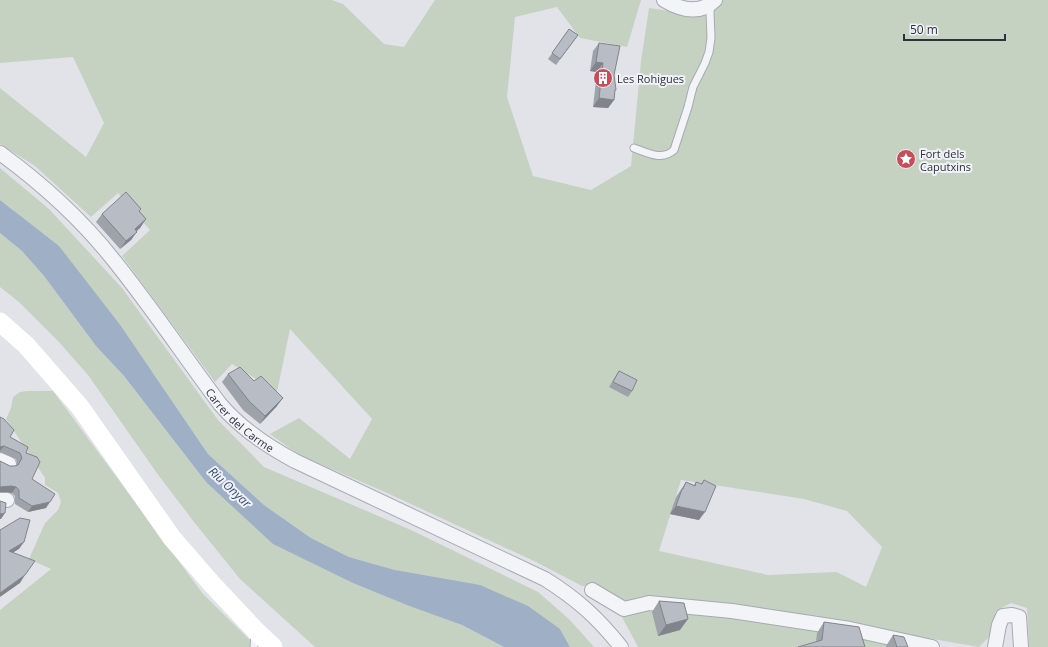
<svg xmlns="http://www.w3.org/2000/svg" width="1048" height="647" font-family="'Open Sans',sans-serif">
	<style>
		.green { fill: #c5d2c2; fill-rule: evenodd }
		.water { fill: #9eafc6 }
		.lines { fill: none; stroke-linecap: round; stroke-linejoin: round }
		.lane-casing { stroke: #a6aab3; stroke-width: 9 }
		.street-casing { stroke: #a6aab3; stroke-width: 16 }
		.lane { stroke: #f3f4f7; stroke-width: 7 }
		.street { stroke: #f3f4f7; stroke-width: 14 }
		.secondary { stroke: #fff; stroke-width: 19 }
		.wall { fill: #9ea2a9 }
		.shaded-wall { fill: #81848a }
		.building { fill: #b8bcc5; stroke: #81848a }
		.labels { text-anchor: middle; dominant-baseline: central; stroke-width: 4; stroke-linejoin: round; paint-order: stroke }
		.poi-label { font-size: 11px; fill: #2a313f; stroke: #f0f2f6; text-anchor: start }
		.street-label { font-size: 11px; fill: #2a313f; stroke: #f0f2f6 }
		.water-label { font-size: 12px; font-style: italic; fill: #374d71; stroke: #f0f2f6 }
	</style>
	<rect width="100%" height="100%" fill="#e1e3e9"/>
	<!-- green -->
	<g class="green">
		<path d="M 0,0 L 332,0 L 343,4 L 384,44 L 404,47 L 435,0 L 641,0 L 627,47 L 580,38 L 557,7 L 515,17 L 507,97 L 533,176 L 591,190 L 631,166 L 641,61 L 649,8 L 700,15 L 716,10 L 721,0 L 1048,0 L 1048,647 L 1029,647 L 1027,608 L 1011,603 L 996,611 L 989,637 L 979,647 L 754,608 L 624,605 L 591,586 L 582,586 L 536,562 L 385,492 L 299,455 L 270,434 L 299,418 L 350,459 L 372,419 L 290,329 L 277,392 L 232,364 L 215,382 L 122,256 L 150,230 L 118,193 L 91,217 L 35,166 L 0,144 L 0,88 L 86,157 L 104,123 L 73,57 L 0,63 ZM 681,480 L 804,499 L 847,511 L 882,547 L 866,587 L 837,572 L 768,575 L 659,551 Z"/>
		<path d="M 0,168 L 49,209 L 122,288 L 218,420 L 264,467 L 411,530 L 538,592 L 569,619 L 594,647 L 570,647 L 560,629 L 395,570 L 349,557 L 311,538 L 264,505 L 208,454 L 121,326 L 12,209 L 0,200 Z"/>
		<path d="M 0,233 L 22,251 L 44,276 L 96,346 L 124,376 L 206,482 L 462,625 L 504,647 L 315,647 L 240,579 L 194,522 L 159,476 L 88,375 L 57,340 L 19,302 L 0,287 Z"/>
		<path d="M 27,391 L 53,391 L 203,594 L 257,647 L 0,647 L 0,610 L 51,569 L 29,559 L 45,523 L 58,510 L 61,502 L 58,493 L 45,485 L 45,478 L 6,419 L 11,408 L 13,397 L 20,392 Z"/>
		<path d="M 651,607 L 851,632 L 913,647 L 638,647 L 622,617 Z"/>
	</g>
	<!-- water -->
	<path class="water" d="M 0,200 L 59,246 L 121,326 L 208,454 L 264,505 L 311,538 L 349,557 L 395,570 L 480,585 L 528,606 L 560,629 L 570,647 L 504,647 L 462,625 L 407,605 L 353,583 L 273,544 L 206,482 L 124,376 L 96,346 L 44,276 L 22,251 L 0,233 Z"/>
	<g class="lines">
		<!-- lane casing -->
		<g class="lane-casing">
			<g id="lane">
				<path d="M 634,148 C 648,153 662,161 674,150 L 688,107 L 693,87 L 705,63 L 709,52 L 711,38 L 710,12 L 711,4"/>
				<path d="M 254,647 L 255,633"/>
			</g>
		</g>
		<!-- street casing -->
		<g class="street-casing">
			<g id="street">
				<path d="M 664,0 C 681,10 700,15 715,0"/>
				<path id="s1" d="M 0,153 C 41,183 80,218 112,258 C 150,305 184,356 220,404 C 241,429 267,446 295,461 L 545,579 C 577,599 598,618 621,647"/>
				<path d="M 0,460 L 9,464"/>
				<path d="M 0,500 L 7,500"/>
				<path d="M 592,590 L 624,609 L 649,603 L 732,611 L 850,629 L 932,647"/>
				<path d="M 995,647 L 999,625 L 1003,616 L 1012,615 L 1019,617 L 1021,647"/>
			</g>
		</g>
		<!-- lane -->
		<use href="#lane" class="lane"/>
		<!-- street -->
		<use href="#street" class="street"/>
		<!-- secondary -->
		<path class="secondary" d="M 0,322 L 26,345 L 80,407 L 172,538 L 211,583 L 256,631 L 273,647"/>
	</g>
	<!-- wall -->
	<g class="wall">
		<path d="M 569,29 L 578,35 L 556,65 L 548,59 Z"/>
		<path d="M 599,43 L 614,75 L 614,100 L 608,108 L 593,107 L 597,72 L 590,71 L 593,51 Z"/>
		<path d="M 140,212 L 146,219 L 140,228 L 136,231 L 131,240 L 120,249 L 96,222 L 102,214 Z"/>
		<path d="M 619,371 L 632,391 L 628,397 L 609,387 L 615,377 Z"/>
		<path d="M 228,374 L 277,406 L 260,424 L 243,410 L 222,382 Z"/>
		<path d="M 0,417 L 10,437 L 26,453 L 32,479 L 46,508 L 28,512 L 15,504 L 15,496 L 12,493 L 7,492 L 0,492 L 0,461 L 10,466 L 17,466 L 17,464 L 16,459 L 0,452 Z"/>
		<path d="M 704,480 L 699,520 L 670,514 L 676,497 L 686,482 L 694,485 L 696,482 L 701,484 Z"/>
		<path d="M 659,601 L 680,630 L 658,636 L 652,612 Z"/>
		<path d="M 824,622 L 865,647 L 816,642 L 817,633 Z"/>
		<path d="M 893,635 L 908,647 L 886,647 L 886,646 Z"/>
	</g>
	<!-- shaded-wall -->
	<g class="shaded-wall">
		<path d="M 596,62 L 603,63 L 597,72 L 590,71 Z"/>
		<path d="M 599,98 L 614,100 L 608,108 L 593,107 Z"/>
		<path d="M 146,219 L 140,228 L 129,238 L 135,229 Z"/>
		<path d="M 137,232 L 131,240 L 120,249 L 126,241 Z"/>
		<path d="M 283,398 L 277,406 L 260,424 L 265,416 Z"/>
		<path d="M 4,446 L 0,451 L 0,447 Z"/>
		<path d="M 11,486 L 16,487 L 12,493 L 7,492 L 0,492 L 0,487 Z"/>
		<path d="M 50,502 L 46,508 L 28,512 L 32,506 Z"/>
		<path d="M 676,506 L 705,512 L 699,520 L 670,514 Z"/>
		<path d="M 5,513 L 1,519 L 0,519 L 0,514 Z"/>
		<path d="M 24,542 L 19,549 L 4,558 L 9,551 Z"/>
		<path d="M 25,575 L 20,583 L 0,597 L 0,593 Z"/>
		<path d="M 688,619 L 680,630 L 658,636 L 666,625 Z"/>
	</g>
	<!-- building -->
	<g class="building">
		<path d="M 569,29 L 578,35 L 560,59 L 552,53 Z"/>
		<path d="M 599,43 L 620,46 L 614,75 L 616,90 L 615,90 L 614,100 L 599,98 L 603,63 L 596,62 Z"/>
		<path d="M 126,192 L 141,209 L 139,211 L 146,219 L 135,229 L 137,232 L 126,241 L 102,214 Z"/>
		<path d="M 240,367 L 254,381 L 261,376 L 283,398 L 265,416 L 249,401 L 228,374 Z"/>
		<path d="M 619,371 L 637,380 L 632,391 L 613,382 Z"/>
		<path d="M 0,417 L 4,419 L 14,430 L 10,437 L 28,447 L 26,453 L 37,457 L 40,462 L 32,479 L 55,494 L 50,502 L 32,506 L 19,498 L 19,490 L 16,487 L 11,486 L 0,487 L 0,461 L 10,466 L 14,466 L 18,465 L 22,458 L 20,453 L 4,446 L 0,447 Z"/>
		<path d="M 704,480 L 716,486 L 705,512 L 676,506 L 682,489 L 683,489 L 686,482 L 695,486 L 696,482 L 702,484 Z"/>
		<path d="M 0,501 L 6,503 L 5,513 L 0,514 Z"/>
		<path d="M 20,518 L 30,520 L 24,542 L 9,551 L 35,561 L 25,575 L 0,593 L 0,530 Z"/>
		<path d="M 659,601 L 684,603 L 688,619 L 666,625 Z"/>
		<path d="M 824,622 L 859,627 L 865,647 L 798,647 L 822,640 Z"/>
		<path d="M 893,635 L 904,637 L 908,647 L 897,647 Z"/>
	</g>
	<!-- icons -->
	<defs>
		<g id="building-disc" transform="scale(1)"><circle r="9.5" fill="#c64d59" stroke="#f0f2f6"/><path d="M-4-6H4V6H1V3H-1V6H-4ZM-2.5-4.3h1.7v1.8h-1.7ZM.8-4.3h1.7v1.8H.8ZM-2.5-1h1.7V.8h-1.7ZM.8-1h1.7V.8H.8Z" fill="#fff"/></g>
		<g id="sight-disc" transform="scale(1)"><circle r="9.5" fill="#c64d59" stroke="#f0f2f6"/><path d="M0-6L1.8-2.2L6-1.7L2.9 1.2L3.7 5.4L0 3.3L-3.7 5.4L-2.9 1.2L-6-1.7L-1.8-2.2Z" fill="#fff"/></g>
	</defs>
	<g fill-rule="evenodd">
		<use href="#building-disc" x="603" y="78"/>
		<use href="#sight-disc" x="906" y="159"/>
	</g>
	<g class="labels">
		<!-- poi labels -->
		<g class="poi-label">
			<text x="617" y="78">Les Rohigues</text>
			<text x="920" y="153">Fort dels<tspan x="920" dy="13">Caputxins</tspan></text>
		</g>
		<!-- street labels -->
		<g class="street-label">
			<text stroke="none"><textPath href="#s1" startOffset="361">Carrer del Carme</textPath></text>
		</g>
		<!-- water labels -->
		<g class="water-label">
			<text transform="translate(230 487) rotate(43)">Riu Onyar</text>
		</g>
	</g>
	<!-- scale -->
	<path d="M904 34v6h101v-6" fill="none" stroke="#2a313f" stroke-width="2"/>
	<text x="910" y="34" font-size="12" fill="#2a313f" stroke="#f0f2f6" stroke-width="3" paint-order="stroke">50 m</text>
</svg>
